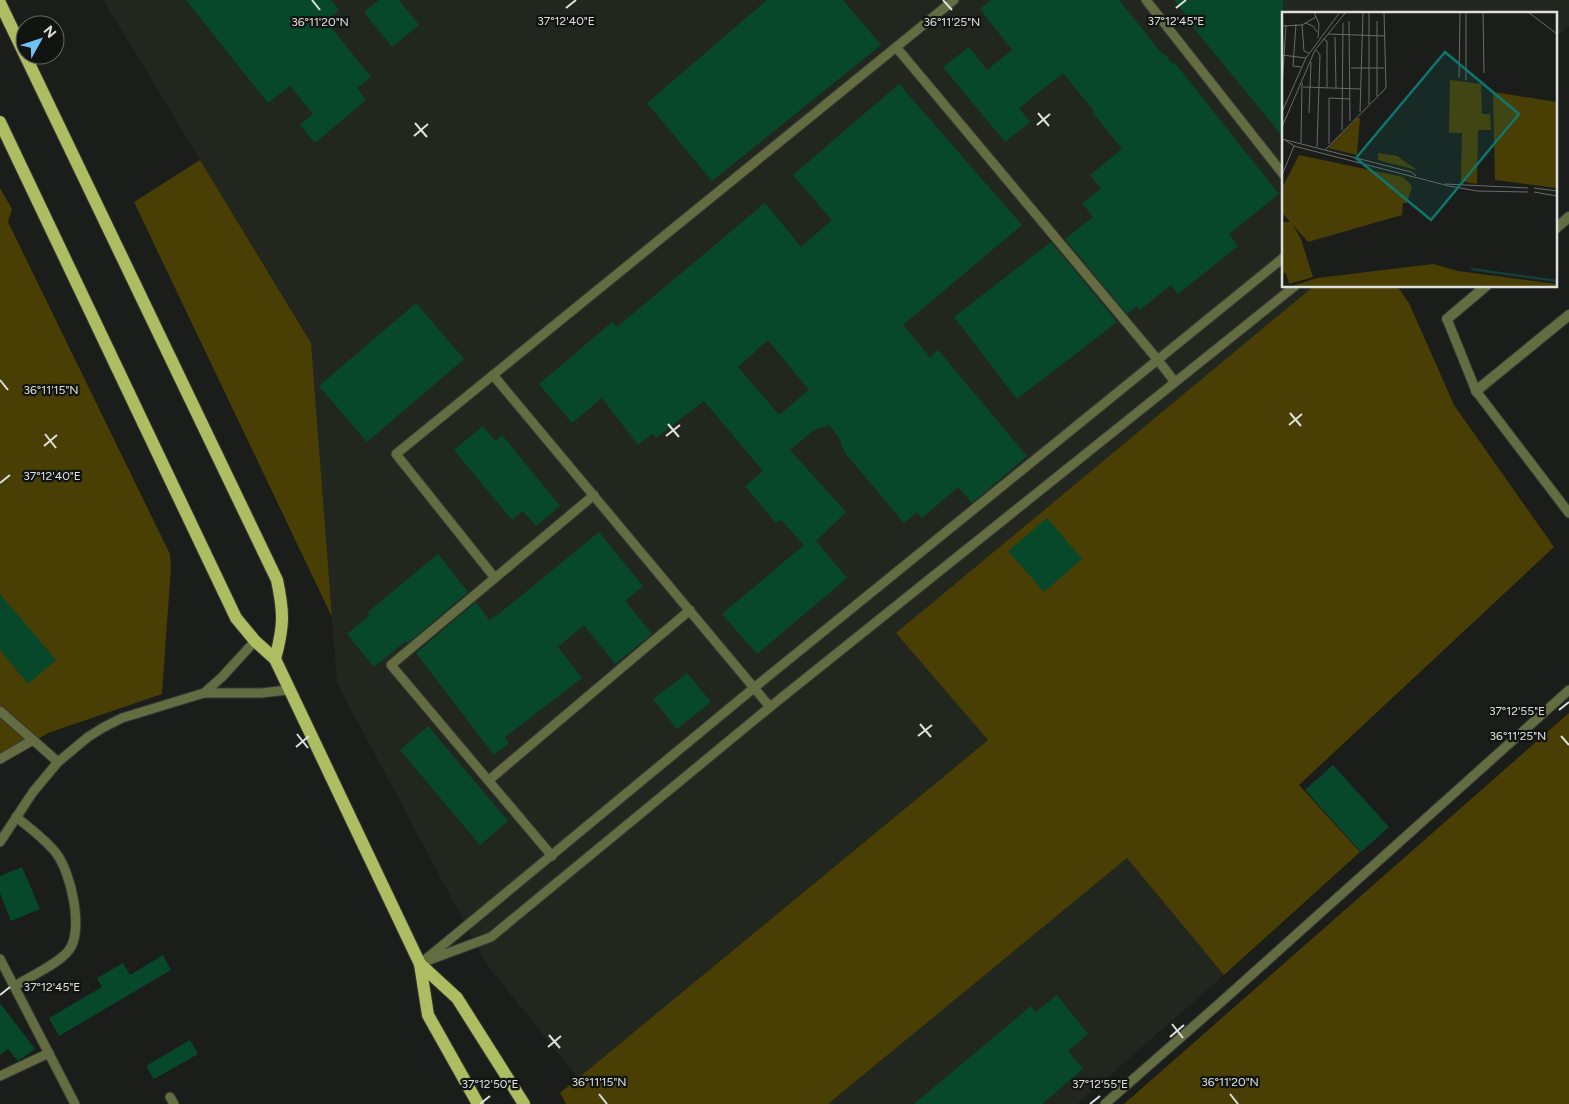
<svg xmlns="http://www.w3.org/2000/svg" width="1569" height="1104" font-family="Figtree,sans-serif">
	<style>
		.built { fill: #21271f }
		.green { fill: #493e04 }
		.building { fill: #07482b; fill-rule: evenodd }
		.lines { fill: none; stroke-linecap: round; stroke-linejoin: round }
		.lane-casing { stroke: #353834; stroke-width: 11 }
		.street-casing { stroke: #353834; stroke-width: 12 }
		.primary-casing { stroke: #353834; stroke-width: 14 }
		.lane { stroke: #646c42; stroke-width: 9 }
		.street { stroke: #646c42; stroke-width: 10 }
		.primary { stroke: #aebd62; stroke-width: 12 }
		.ticks { fill: none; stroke: #dee0dd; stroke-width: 2 }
		.inset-river { fill: none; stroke: #153e36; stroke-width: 2.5 }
		.inset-road { fill: none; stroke: #686b67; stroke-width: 1 }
		.view { fill: #0f766e; fill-opacity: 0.15; stroke: #0f766e; stroke-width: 2.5 }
		.inset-edge { fill: none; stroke: #dee0dd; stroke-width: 2.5 }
		.ticks-label { font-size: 12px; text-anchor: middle; fill: #dee0dd; stroke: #111410; stroke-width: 4.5; stroke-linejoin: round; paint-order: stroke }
	</style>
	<rect width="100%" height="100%" fill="#1a1d19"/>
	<!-- built -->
	<g class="built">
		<path d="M 103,0 L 1569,0 L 1569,26 L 1555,37 L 1555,14 L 1283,14 L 1283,286 L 1393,286 L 1425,379 L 578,1078 L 487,965 L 337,683 L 311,343 Z"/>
		<path d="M 1127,857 L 1224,975 L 1077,1104 L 828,1104 Z"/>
	</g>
	<!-- green -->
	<g class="green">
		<path d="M 200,160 L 311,343 L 332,617 L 134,202 Z"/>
		<path d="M 0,188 L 12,209 L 8,222 L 166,546 L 170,554 L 171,567 L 162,694 L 48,733 L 0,762 Z"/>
		<path d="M 1314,286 L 1397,286 L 1409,303 L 1454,405 L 1554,547 L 1299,785 L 1360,852 L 1224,975 L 1127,858 L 828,1104 L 566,1104 L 560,1093 L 988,740 L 896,633 Z"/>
		<path d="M 1569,713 L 1569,1104 L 1124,1104 Z"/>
	</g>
	<!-- building -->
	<g class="building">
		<path d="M 186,0 L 331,0 L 339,10 L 326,21 L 371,77 L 357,88 L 366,100 L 315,143 L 300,125 L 313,114 L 290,86 L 268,103 Z"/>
		<path d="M 379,0 L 399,0 L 419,25 L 392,47 L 364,12 Z"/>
		<path d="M 767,0 L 843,0 L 881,45 L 712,181 L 647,103 Z"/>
		<path d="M 991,0 L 1119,0 L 1163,55 L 1165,54 L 1172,64 L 1174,62 L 1279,194 L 1229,234 L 1238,246 L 1178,294 L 1171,285 L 1140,310 L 1137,306 L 1127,314 L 1065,239 L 1093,217 L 1082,203 L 1101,189 L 1090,175 L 1122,149 L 1092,112 L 1094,111 L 1063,73 L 1019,108 L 1030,122 L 1005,142 L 943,67 L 969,47 L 987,70 L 1012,50 L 980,9 Z"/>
		<path d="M 1174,0 L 1283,0 L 1283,137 L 1192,26 L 1194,25 Z"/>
		<path d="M 899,84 L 1022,225 L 903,325 L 930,357 L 938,350 L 1027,456 L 972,503 L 958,487 L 922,518 L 917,512 L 904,523 L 845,453 L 839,438 L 829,425 L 814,430 L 790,450 L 846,512 L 816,541 L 847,578 L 757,654 L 722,614 L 804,545 L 781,520 L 776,523 L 745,486 L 763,471 L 704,401 L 656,438 L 653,433 L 638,445 L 602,398 L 572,423 L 539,384 L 612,322 L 617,327 L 765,203 L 801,247 L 832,220 L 793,175 ZM 768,340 L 809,390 L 779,415 L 738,367 Z"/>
		<path d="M 1051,242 L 1117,322 L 1017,399 L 954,317 Z"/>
		<path d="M 416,303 L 464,359 L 367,442 L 319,386 Z"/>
		<path d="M 483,426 L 495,441 L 502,435 L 560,506 L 536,526 L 523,511 L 512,520 L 454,450 Z"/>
		<path d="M 1047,518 L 1082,559 L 1044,592 L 1008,551 Z"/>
		<path d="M 599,532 L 643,586 L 625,601 L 652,634 L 615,664 L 584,625 L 558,647 L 582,678 L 505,737 L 509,743 L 494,755 L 416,653 L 476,602 L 489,620 L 500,613 Z"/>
		<path d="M 438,554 L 468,592 L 408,643 L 406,641 L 374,667 L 347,634 L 370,615 L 368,612 Z"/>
		<path d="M 0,594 L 56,660 L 28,684 L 0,650 Z"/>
		<path d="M 687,673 L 711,702 L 677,729 L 653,699 Z"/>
		<path d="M 428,726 L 508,821 L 480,845 L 400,750 Z"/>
		<path d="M 1333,765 L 1389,827 L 1361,852 L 1305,790 Z"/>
		<path d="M 22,867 L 40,909 L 11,921 L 0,893 L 0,876 Z"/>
		<path d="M 163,955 L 171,970 L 59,1036 L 49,1018 L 102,987 L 97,978 L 123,963 L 130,975 Z"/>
		<path d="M 1057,995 L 1088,1034 L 1068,1051 L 1083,1069 L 1042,1104 L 914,1104 L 1031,1006 L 1036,1012 Z"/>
		<path d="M 0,1003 L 35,1049 L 18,1061 L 8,1049 L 0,1055 Z"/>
		<path d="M 190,1040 L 198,1054 L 154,1079 L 146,1066 Z"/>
	</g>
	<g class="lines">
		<!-- lane casing -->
		<g class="lane-casing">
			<g id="lane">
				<path d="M 1146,0 L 1283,174"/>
				<path d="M 896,47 L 1157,359 L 1175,382"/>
				<path d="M 1447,319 L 1476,391 L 1569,513"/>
				<path d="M 493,375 L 770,707"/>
				<path d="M 495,578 L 396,454 L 954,0"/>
				<path d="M 204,693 L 222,677 L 255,641"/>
				<path d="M 0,711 L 58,762"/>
				<path d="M 0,759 L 33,740"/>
				<path d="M 489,780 L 690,610"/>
				<path d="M 0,842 L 33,792 L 58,762 L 88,737 L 104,727 L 122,718 L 204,693 L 261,693 L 288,690"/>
				<path d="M 552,856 L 391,665 L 594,495"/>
				<path d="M 0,959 L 75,1104"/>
				<path d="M 429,960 L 491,937 L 770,707 L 1295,286"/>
				<path d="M 420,964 L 755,687 L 1283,258"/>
				<path d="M 15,986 C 29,977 60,963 69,950 C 84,930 71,872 56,853 C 45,839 30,828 16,817"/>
				<path d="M 0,1076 L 49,1053"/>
				<path d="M 170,1097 L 174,1104"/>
				<path d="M 1105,1104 L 1220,1003 L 1569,690"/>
			</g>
		</g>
		<!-- street casing -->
		<g class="street-casing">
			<g id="street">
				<path d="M 1555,229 L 1569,217"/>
				<path d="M 1447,319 L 1486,286"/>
				<path d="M 1476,391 L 1569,315"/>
			</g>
		</g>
		<!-- primary casing -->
		<g class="primary-casing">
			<g id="primary">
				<path d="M 0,3 L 277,580 C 284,613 284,626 275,659"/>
				<path d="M 0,122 L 236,618 L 255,641 L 275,659 L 420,964 L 428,1015 L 478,1104"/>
				<path d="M 420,964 L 457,998 L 524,1104"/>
			</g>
		</g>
		<!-- lane -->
		<use href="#lane" class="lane"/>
		<!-- street -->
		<use href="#street" class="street"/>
		<!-- primary -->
		<use href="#primary" class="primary"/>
	</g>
	<!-- ticks -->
	<path class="ticks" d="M 312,0 L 320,10M 943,0 L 952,10M 566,8 L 576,0M 1176,8 L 1186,0M 1038,113 L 1049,126M 415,123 L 427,137M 1037,125 L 1050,114M 414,136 L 428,124M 0,380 L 8,390M 1290,413 L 1301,426M 668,424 L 679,437M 1289,425 L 1302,414M 45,434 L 56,448M 666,436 L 680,425M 44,446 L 57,435M 0,483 L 10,475M 1559,710 L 1569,702M 920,724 L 931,737M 297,734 L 308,748M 918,736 L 932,725M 1561,736 L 1569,745M 296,747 L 309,736M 0,995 L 10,987M 1172,1024 L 1183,1038M 549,1035 L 560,1048M 1170,1037 L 1184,1025M 548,1047 L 561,1036M 599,1094 L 607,1104M 1230,1094 L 1238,1104M 480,1104 L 490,1096M 1090,1104 L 1100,1096"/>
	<!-- overview -->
	<g transform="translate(1282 12)">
		<rect width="275" height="275" fill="#1a1d19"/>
		<path d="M 168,68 L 199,72 L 200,102 L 208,102 L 209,118 L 196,118 L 195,172 L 179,169 L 180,121 L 167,121 ZM 211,80 L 275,90 L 275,176 L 213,168 ZM 75,106 L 78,106 L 75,143 L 46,136 ZM 96,141 L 115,144 L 135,158 L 96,148 ZM 17,143 L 121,165 L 130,174 L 125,191 L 121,191 L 120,203 L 26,230 L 0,201 L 0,176 ZM 0,210 L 9,210 L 19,227 L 31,265 L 7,272 L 4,261 L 0,262 ZM 151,252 L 176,259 L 275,272 L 275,275 L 7,275 L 35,266 Z" fill="#493e04"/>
		<path class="inset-river" d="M 189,257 L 275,269"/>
		<path class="inset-road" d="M 32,0 L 37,12 L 36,26M 201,0 L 202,61M 246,0 L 275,22M 67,9 L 68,109M 95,9 L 95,84M 23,11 L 31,14 L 35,20M 14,12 L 11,54 L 19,55M 20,13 L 22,39 L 27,41M 0,14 L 20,13 L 34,5M 46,22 L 103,24M 53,25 L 54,76M 41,27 L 45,29 L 45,75M 34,38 L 38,43 L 35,135M 0,43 L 24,46M 69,56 L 102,56M 177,66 L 178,0M 184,68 L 184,0M 21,75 L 79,77M 0,77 L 4,13M 87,92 L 87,0M 0,100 L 24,46 L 58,0M 78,100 L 81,0M 27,101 L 29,50M 0,115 L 33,38 L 64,0M 60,118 L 61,11M 0,127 L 129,160 L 134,164M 3,128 L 12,134 L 167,174 L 195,179 L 246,180M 19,131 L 20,71M 47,132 L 47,86 L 68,87M 43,138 L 104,76 L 102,0M 0,163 L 12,134M 163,172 L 246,176M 252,176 L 275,179M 252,180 L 275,184"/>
		<path class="view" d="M 163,40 L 237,102 L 149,208 L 74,146 Z"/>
		<rect width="275" height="275" class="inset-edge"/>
	</g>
	<g class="ticks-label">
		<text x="566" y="25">37°12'40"E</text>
		<text x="1176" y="25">37°12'45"E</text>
		<text x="320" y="26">36°11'20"N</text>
		<text x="952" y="26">36°11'25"N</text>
		<text x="51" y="394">36°11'15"N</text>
		<text x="52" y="480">37°12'40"E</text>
		<text x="1517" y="715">37°12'55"E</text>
		<text x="1518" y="740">36°11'25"N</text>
		<text x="52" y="991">37°12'45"E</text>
		<text x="599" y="1086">36°11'15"N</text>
		<text x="1230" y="1086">36°11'20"N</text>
		<text x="490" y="1088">37°12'50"E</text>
		<text x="1100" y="1088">37°12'55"E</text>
	</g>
	<!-- north arrow -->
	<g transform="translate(40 40) rotate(50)"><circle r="24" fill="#111410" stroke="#636662"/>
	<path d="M0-4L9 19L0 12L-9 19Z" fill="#72c1f5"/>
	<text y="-8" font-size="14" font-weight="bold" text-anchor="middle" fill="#dee0dd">N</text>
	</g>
</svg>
